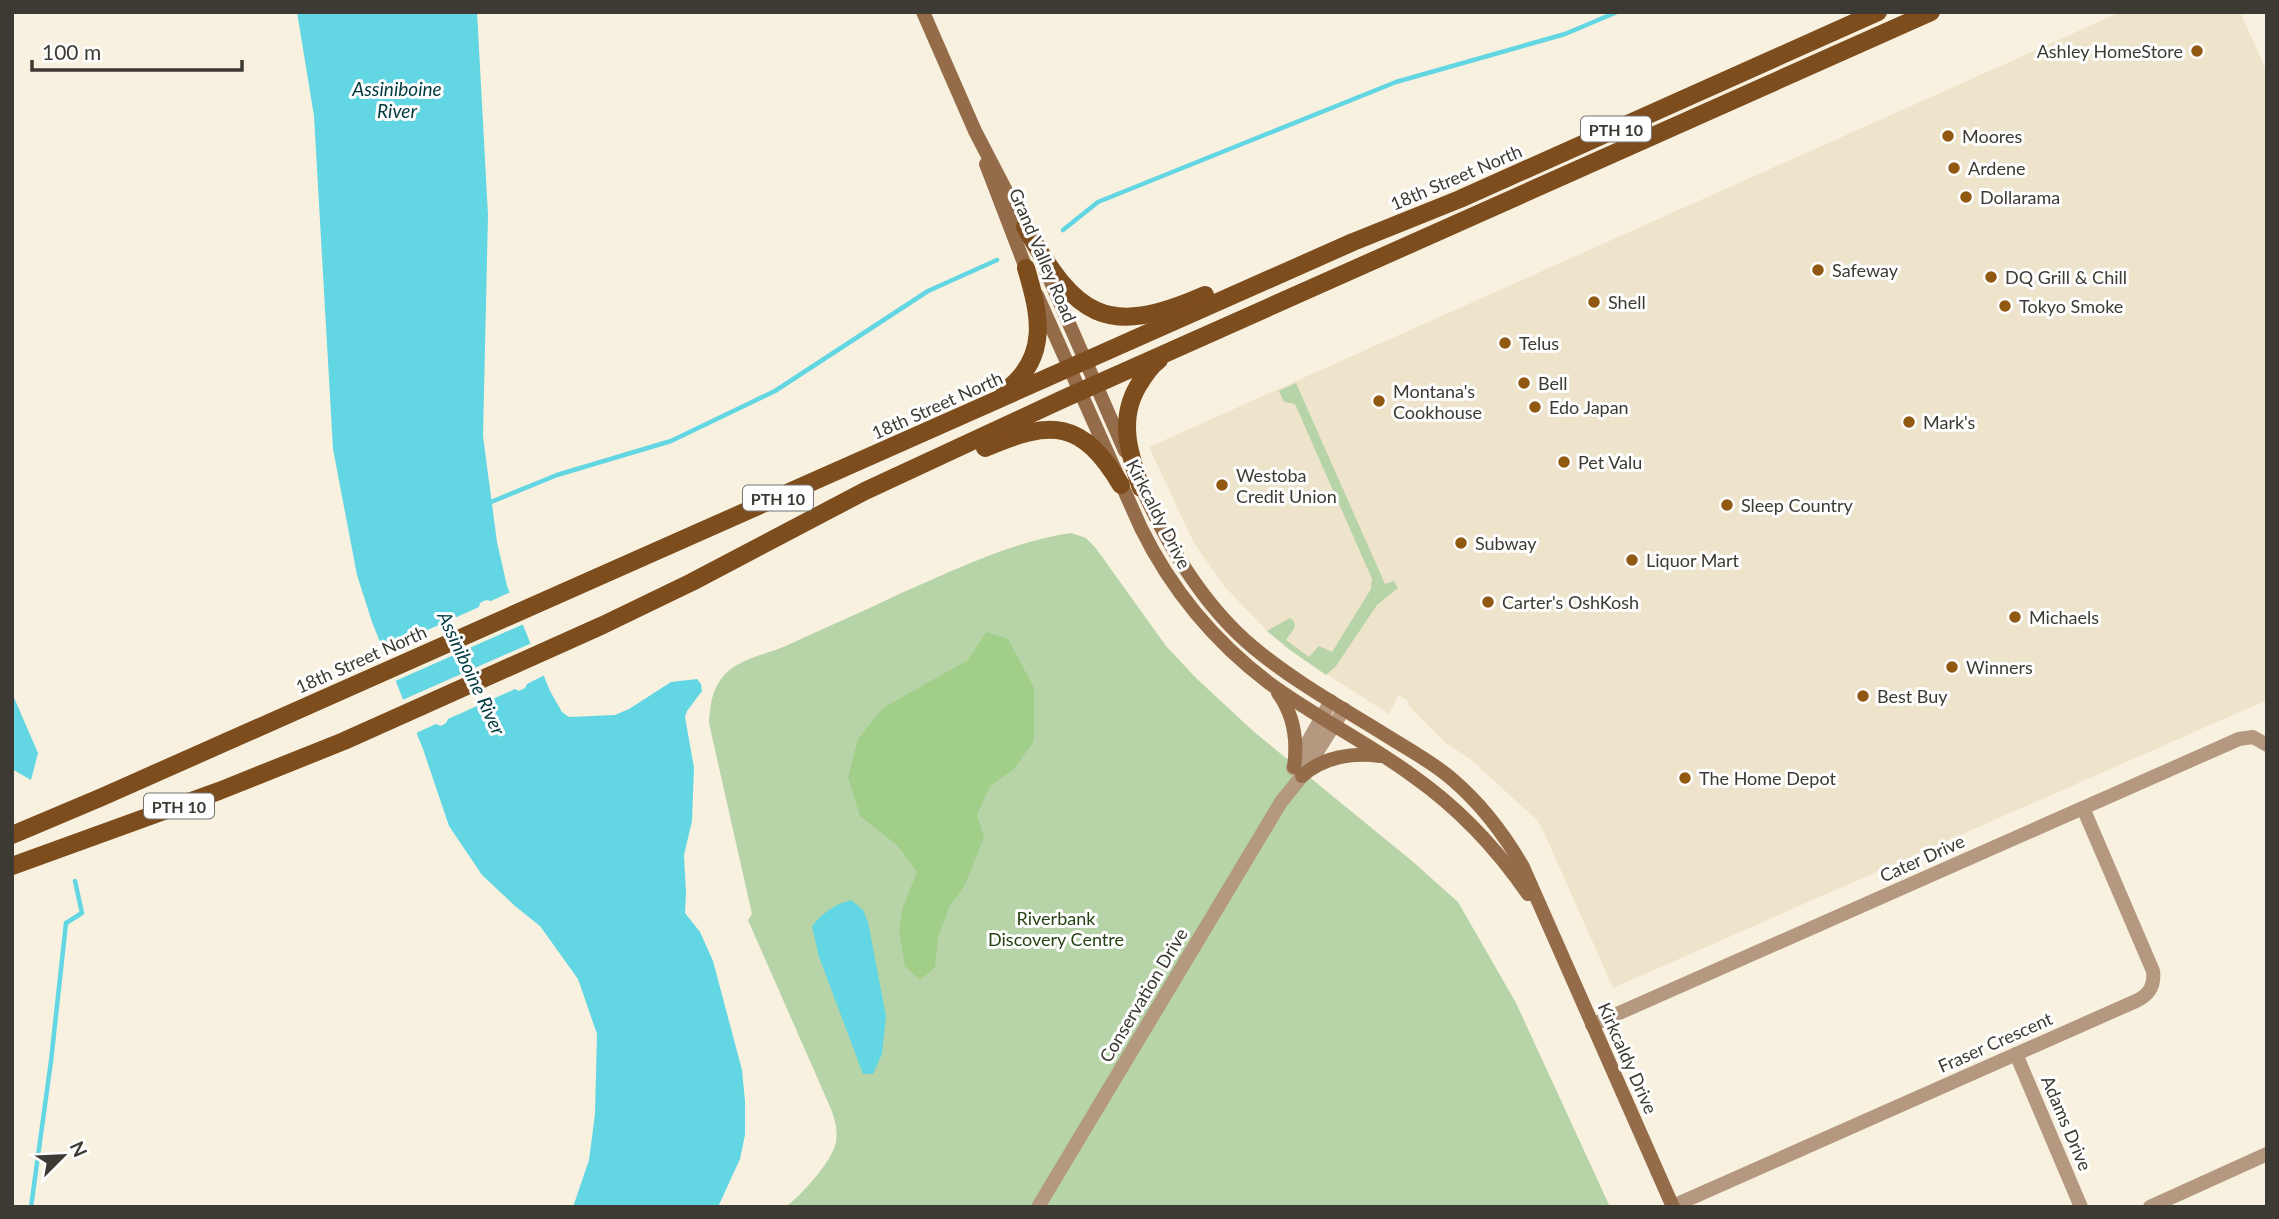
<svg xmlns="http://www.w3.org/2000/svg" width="2279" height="1219" font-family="Lato,sans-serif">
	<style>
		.built { fill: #eee4cb }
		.green { fill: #b7d3a8 }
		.forest { fill: #a1ce89 }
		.water { fill: #62d6e2 }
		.pier { fill: #f8f1df }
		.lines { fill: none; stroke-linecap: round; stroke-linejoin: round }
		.stream { stroke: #62d6e2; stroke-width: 4.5 }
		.street { stroke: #b49880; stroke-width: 14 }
		.secondary { stroke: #956c49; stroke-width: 14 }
		.primary { stroke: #7e4d1e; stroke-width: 18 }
		.poi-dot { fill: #915812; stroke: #fefefe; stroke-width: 2.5 }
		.labels { text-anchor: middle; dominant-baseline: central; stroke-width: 6; stroke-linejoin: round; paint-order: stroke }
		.shield { fill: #fefefe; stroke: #777570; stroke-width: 2 }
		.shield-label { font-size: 16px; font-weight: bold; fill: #3d3a33 }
		.poi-label { font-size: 18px; fill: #3d3a33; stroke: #fefefe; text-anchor: start }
		.street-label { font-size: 18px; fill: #3d3a33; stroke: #fefefe }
		.park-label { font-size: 18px; fill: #264314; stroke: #fefefe }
		.water-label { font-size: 19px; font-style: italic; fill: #003a3f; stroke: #fefefe }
	</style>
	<rect width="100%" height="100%" fill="#f8f1df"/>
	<!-- built -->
	<path class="built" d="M 2121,12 L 2240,12 L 2267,72 L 2267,700 L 1613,988 L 1543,830 L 1537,820 L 1470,759 L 1447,744 L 1409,706 L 1408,701 L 1399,695 L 1389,714 L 1301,658 L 1267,631 L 1224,586 L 1194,543 L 1149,447 Z"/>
	<!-- green -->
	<g class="green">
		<path d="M 1296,383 L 1385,584 L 1394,581 L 1398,588 L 1377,605 L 1336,666 L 1326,675 L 1290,650 L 1267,631 L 1290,618 L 1294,621 L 1295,627 L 1286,640 L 1309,657 L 1319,646 L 1332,652 L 1371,589 L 1372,579 L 1295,404 L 1284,402 L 1279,391 Z"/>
		<path d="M 1071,533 L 1086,538 L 1095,547 L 1166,646 L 1195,677 L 1253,731 L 1412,861 L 1458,902 L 1516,1003 L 1610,1207 L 786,1207 C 802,1194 832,1162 836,1142 C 838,1130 835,1120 831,1109 L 748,920 L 752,914 L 709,723 C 710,705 712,688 725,674 C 741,658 768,654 788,645 C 824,628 860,613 895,596 C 949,572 1013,541 1071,533 Z"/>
	</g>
	<!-- forest -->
	<path class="forest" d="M 986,632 L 1008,639 L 1034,688 L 1034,741 L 1014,769 L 990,786 L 977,815 L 984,837 L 964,887 L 950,905 L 938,937 L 935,967 L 920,980 L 905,966 L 899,929 L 903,907 L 917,872 L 898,846 L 860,816 L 848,777 L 858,739 L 883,708 L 968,660 Z"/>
	<!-- water -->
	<g class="water">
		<path d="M 297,12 L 477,12 L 488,215 L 483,436 L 497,542 L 507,586 L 550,691 L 562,712 L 569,717 L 615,715 L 629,709 L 671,682 L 697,679 L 701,684 L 702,691 L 687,711 L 685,717 L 694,768 L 692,821 L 684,855 L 686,893 L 685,913 L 700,932 L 713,961 L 742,1070 L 745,1101 L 745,1135 L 740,1159 L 718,1207 L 573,1207 L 589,1160 L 595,1114 L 597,1034 L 578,979 L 540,926 L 515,906 L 482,875 L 449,826 L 423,749 L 372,622 L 357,575 L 333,449 L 314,116 Z"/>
		<path d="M 12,693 L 38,753 L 31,780 L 12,769 Z"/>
		<path d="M 851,900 L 863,910 L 868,922 L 886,1016 L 882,1054 L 873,1074 L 863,1074 L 819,957 L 812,926 C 824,912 833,905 851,900 Z"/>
	</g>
	<!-- pier -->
	<g class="pier">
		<path d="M 513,591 L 526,623 L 393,682 L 380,651 L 400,642 L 402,638 L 407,635 L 412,637 L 479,607 L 480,603 L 486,600 L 491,601 Z"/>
		<path d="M 534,642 L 547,674 L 527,684 L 525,688 L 519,691 L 515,689 L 448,719 L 446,723 L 441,726 L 436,724 L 414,734 L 400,701 Z"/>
	</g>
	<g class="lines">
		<!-- stream -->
		<g class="stream">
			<path d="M 1063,230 L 1098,202 L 1396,82 L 1565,34 L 1617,12"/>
			<path d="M 486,504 L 557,475 L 671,441 L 775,391 L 928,291 L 997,260"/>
			<path d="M 31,1207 L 51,1061 L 66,923 L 82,913 L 75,881"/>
		</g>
		<!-- street -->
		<g class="street">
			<path d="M 1293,768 L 1331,701"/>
			<path d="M 1592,1025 L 2239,739 L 2253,737 L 2267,745"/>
			<path d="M 2016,1054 L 2081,1207"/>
			<path d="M 1673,1206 L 2136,1001 C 2149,995 2155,986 2153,971 L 2083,808"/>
			<path d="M 1038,1207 L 1281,802 L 1302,776 L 1344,709"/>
			<path d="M 2150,1207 L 2267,1154"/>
		</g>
		<!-- secondary -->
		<g class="secondary">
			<path d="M 923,12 L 975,131 L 1030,237"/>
			<path d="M 986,164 L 1029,276"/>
			<path d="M 1046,271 L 1125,451"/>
			<path d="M 1037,295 L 1141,528 C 1171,589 1215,642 1269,683 C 1315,717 1367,742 1413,776 C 1457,807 1497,849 1528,894"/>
			<path d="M 1138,479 C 1164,540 1203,606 1254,648 C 1296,683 1346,710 1392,739 C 1413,752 1435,764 1453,780 C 1482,805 1504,834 1523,867 L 1673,1207"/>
			<path d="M 1278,693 C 1294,715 1298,739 1294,767"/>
			<path d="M 1302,776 C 1323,757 1353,752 1380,756"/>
		</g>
		<!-- primary -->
		<g class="primary">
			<path d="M 1025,227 C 1076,316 1105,339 1205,295"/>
			<path d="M 1005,391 C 1050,357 1040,315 1026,268"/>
			<path d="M 985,448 C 1052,419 1082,420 1121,485"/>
			<path d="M 1141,488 C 1129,453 1118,420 1138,386 C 1144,376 1150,366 1159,360"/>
			<path d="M 12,835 L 102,797 L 1353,242 L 1460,199 L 1878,12"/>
			<path d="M 12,866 L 219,791 L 344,741 L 603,625 L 692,582 L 865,491 L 1063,399 L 1931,12"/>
		</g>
	</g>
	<!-- markers -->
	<g class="poi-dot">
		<circle cx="2197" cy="51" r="7"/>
		<circle cx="1948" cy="136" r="7"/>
		<circle cx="1954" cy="168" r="7"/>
		<circle cx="1966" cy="197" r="7"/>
		<circle cx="1818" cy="270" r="7"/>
		<circle cx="1991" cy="277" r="7"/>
		<circle cx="1594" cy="302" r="7"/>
		<circle cx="2005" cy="306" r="7"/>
		<circle cx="1505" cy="343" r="7"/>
		<circle cx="1524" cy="383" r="7"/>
		<circle cx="1379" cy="401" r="7"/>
		<circle cx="1535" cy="407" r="7"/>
		<circle cx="1909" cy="422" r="7"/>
		<circle cx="1564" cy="462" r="7"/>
		<circle cx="1222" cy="485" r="7"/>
		<circle cx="1727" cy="505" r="7"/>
		<circle cx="1461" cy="543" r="7"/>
		<circle cx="1632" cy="560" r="7"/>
		<circle cx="1488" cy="602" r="7"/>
		<circle cx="2015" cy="617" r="7"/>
		<circle cx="1952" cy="667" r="7"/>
		<circle cx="1863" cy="696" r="7"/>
		<circle cx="1685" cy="778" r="7"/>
	</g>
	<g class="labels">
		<!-- shield labels -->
		<g class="shield">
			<rect x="1581" y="116.5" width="70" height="25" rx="5"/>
			<rect x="743" y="485.5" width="70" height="25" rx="5"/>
			<rect x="144" y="793.5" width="70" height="25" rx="5"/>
		</g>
		<g class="shield-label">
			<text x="1616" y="129">PTH 10</text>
			<text x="778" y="498">PTH 10</text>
			<text x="179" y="806">PTH 10</text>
		</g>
		<!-- poi labels -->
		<g class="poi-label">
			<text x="2183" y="51" text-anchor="end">Ashley HomeStore</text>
			<text x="1962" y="136">Moores</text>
			<text x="1968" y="168">Ardene</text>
			<text x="1980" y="197">Dollarama</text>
			<text x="1832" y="270">Safeway</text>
			<text x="2005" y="277">DQ Grill &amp; Chill</text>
			<text x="1608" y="302">Shell</text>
			<text x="2019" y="306">Tokyo Smoke</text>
			<text x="1519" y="343">Telus</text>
			<text x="1538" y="383">Bell</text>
			<text x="1393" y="391">Montana's<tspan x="1393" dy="21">Cookhouse</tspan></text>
			<text x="1549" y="407">Edo Japan</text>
			<text x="1923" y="422">Mark's</text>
			<text x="1578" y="462">Pet Valu</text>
			<text x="1236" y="475">Westoba<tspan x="1236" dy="21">Credit Union</tspan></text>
			<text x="1741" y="505">Sleep Country</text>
			<text x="1475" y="543">Subway</text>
			<text x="1646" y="560">Liquor Mart</text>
			<text x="1502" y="602">Carter's OshKosh</text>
			<text x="2029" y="617">Michaels</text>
			<text x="1966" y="667">Winners</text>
			<text x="1877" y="696">Best Buy</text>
			<text x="1699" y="778">The Home Depot</text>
		</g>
		<!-- street labels -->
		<g class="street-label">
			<text transform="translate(1456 177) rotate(-23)">18th Street North</text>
			<text transform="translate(1043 255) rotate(67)">Grand Valley Road</text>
			<text transform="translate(937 405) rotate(-24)">18th Street North</text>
			<text transform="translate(1159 514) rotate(63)">Kirkcaldy Drive</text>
			<text transform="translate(361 659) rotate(-24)">18th Street North</text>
			<text transform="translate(1922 858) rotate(-24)">Cater Drive</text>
			<text transform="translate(1143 995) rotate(-59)">Conservation Drive</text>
			<text transform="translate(1995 1042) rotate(-24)">Fraser Crescent</text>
			<text transform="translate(1628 1058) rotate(66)">Kirkcaldy Drive</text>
			<text transform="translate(2067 1123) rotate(67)">Adams Drive</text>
		</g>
		<!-- park labels -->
		<g class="park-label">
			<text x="1056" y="918">Riverbank<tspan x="1056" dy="21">Discovery Centre</tspan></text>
		</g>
		<!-- water labels -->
		<g class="water-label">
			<text x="397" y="88">Assiniboine<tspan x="397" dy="22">River</tspan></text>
			<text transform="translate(472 673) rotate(65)">Assiniboine River</text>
		</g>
	</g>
	<!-- border -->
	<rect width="2279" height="1219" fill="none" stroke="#3d3a33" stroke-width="28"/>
	<!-- north arrow -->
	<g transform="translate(63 1156) rotate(66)" stroke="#fefefe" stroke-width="5" paint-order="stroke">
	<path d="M0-5L12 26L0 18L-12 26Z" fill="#3d3a33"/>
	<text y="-10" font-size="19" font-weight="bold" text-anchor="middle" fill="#3d3a33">N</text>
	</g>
	<!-- scale -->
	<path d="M32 60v10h210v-10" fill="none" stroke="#3d3a33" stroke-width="3.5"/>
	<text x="42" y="60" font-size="21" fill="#3d3a33" stroke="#fefefe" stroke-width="5" paint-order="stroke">100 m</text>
</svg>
